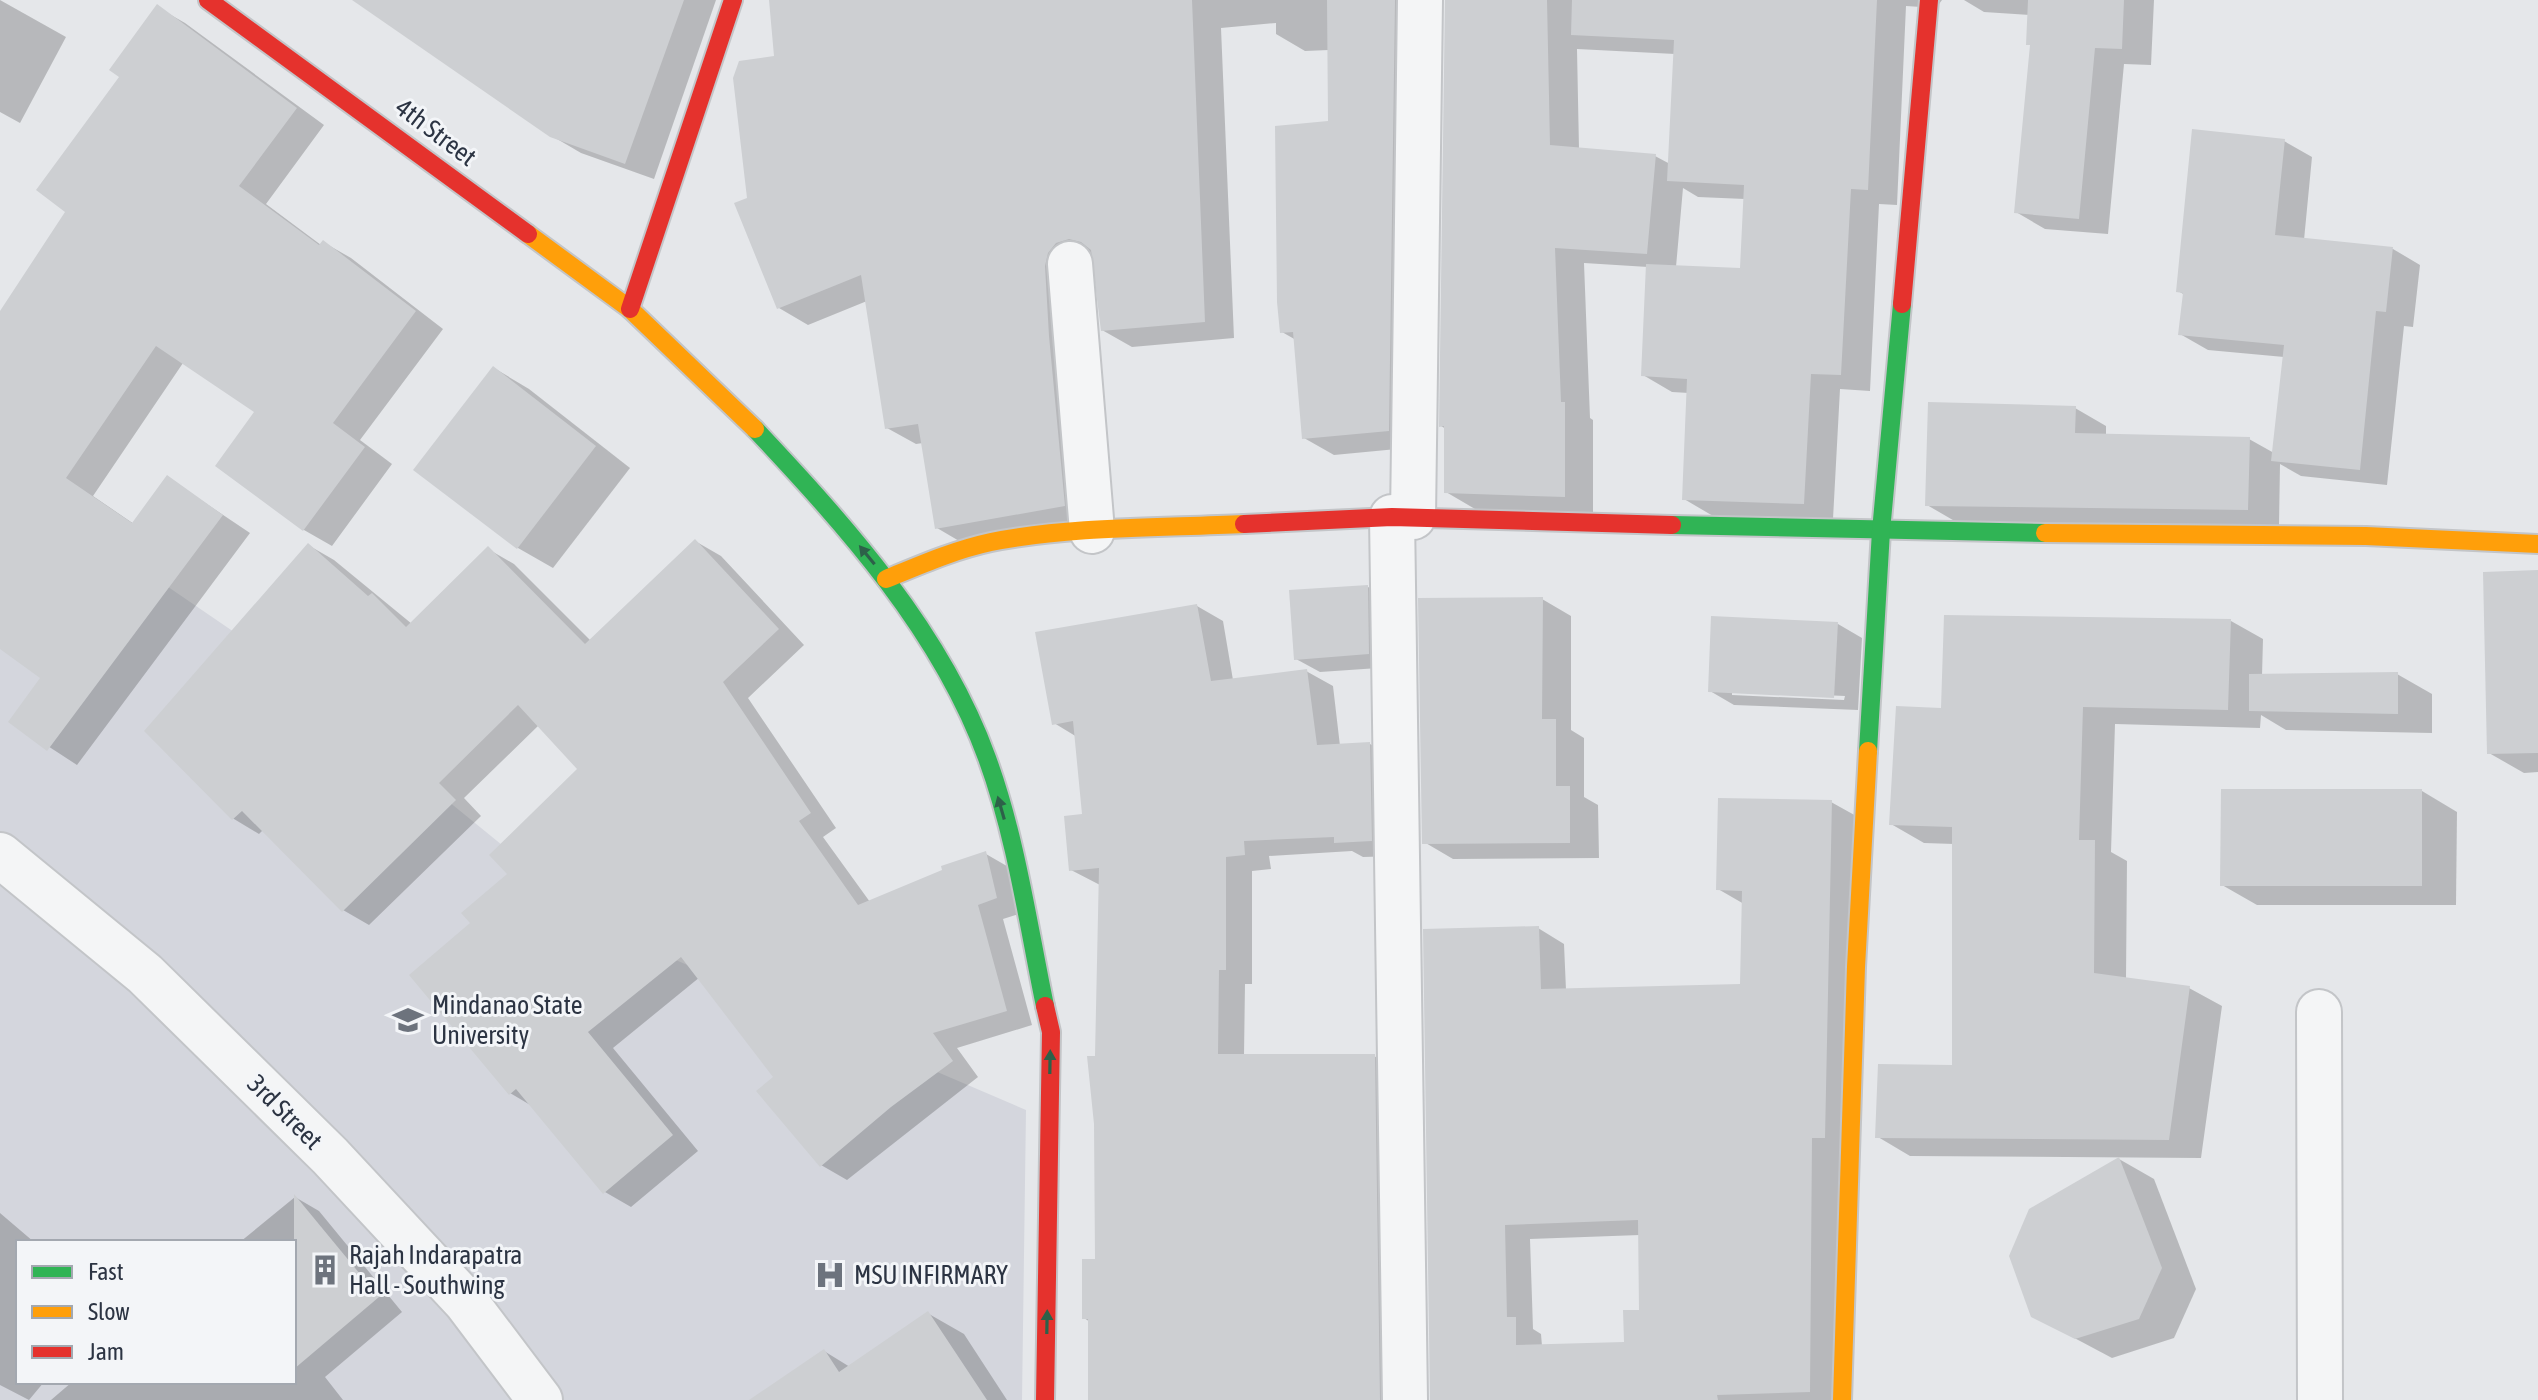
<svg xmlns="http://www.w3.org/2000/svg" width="2538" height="1400" font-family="'Asap Condensed',sans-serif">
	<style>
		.built { fill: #d4d6dd; fill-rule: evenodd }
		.shadow { fill: #0003; fill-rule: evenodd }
		.building { fill: #cdcfd2; fill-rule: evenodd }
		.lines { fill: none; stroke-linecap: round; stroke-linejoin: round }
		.street-casing { stroke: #c3c5c8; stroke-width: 48 }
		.fast-casing { stroke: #c3c5c8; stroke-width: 22 }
		.slow-casing { stroke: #c3c5c8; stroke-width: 22 }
		.jam-casing { stroke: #c3c5c8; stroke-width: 22 }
		.street { stroke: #f4f5f6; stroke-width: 44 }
		.fast { stroke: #30b455; stroke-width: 18 }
		.slow { stroke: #ff9f0a; stroke-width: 18 }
		.jam { stroke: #e5322d; stroke-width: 18 }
		.oneway { fill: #2d6149 }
		.labels { text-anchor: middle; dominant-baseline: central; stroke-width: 6; stroke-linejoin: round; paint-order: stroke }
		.street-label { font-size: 26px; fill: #2c3443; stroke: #f3f5f8 }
		.poi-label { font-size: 26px; fill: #2c3443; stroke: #f3f5f8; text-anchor: start }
	</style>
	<rect width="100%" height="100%" fill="#e5e7ea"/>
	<!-- built -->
	<path class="built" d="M 0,472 L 272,658 L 608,931 L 1026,1110 L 1022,1400 L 0,1400 ZM 18,1242 L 294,1242 L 294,1382 L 18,1382 Z"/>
	<!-- shadow -->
	<g class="shadow">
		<path d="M 0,0 L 66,37 L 20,123 L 0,112 Z"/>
		<path d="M 364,0 L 716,0 L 654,179 L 581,153 L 552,136 Z"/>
		<path d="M 771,0 L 1431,0 L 1418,447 L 1334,455 L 1304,438 L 1296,340 L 1282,332 L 1330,123 L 1329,50 L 1305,51 L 1276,34 L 1276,23 L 1221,28 L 1234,338 L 1132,347 L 1102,330 L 1094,257 L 1085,260 L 1093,522 L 966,545 L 937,528 L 923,443 L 916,444 L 887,428 L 867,301 L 808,325 L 779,308 L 749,199 L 777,58 Z"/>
		<path d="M 1447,0 L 1942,0 L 1936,8 L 1906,6 L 1897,205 L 1879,204 L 1870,391 L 1840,389 L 1833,519 L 1713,516 L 1684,499 L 1689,393 L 1672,392 L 1643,375 L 1648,267 L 1584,263 L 1590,418 L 1593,420 L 1593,513 L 1475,509 L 1446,492 L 1446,429 L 1441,426 ZM 1577,49 L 1675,54 L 1670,164 L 1655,156 L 1579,149 ZM 1683,188 L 1698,197 L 1745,199 L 1742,270 L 1676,267 Z"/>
		<path d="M 1964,0 L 2154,0 L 2151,65 L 2124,64 L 2108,234 L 2045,229 L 2016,212 L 2032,45 L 2030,15 L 1984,12 Z"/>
		<path d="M 157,7 L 185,23 L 324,125 L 266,204 L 321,245 L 323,242 L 351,258 L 443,329 L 360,440 L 392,464 L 332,546 L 304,530 L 217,465 L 256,412 L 183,363 L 93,496 L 134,524 L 168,478 L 250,533 L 77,765 L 11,722 L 43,678 L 0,648 L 0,332 L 68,212 L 122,77 Z"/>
		<path d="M 2284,141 L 2312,157 L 2304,240 L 2393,249 L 2420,265 L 2413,327 L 2404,326 L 2387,485 L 2301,476 L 2280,464 L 2279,526 L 1958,523 L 1927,505 L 2075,408 L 2106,426 L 2106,436 L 2249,439 L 2274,453 L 2284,357 L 2208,350 L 2180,334 L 2185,295 L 2178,291 Z"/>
		<path d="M 494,368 L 529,389 L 630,468 L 553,568 L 518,548 Z"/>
		<path d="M 695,541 L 721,556 L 804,645 L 748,698 L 836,828 L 823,837 L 870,902 L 986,854 L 1012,869 L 1022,913 L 1003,919 L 1032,1025 L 957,1048 L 978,1077 L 847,1180 L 821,1165 L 776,1078 L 700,977 L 613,1048 L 698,1151 L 631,1207 L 605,1192 L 532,1106 L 510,1093 L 473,924 L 580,769 L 539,725 L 464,798 L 481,816 L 369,925 L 343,910 L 263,830 L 259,834 L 234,819 L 147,731 L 308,545 L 334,560 L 412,624 L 488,549 L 514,564 L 591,641 Z"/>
		<path d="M 2538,572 L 2538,772 L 2524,773 L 2489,753 Z"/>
		<path d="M 1368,587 L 1392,600 L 1393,667 L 1320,672 L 1296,659 Z"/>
		<path d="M 1542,599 L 1571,616 L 1571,730 L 1584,738 L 1584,797 L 1598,805 L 1599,858 L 1453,859 L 1424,842 Z"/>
		<path d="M 1197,606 L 1223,621 L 1233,680 L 1306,671 L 1333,686 L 1340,746 L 1370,744 L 1396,759 L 1398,856 L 1363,857 L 1352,851 L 1269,856 L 1271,869 L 1252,871 L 1252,984 L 1245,984 L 1244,1056 L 1374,1056 L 1401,1071 L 1406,1400 L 1090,1400 L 1090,1322 L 1084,1318 L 1097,1261 L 1100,885 L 1071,870 L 1084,816 L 1077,737 L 1054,723 Z"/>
		<path d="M 2231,621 L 2263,639 L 2262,676 L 2397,674 L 2432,694 L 2432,733 L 2286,730 L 2261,715 L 2260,728 L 2115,724 L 2111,852 L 2127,861 L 2126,979 L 2189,988 L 2222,1006 L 2201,1158 L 1910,1156 L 1878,1137 L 1954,1067 L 1954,844 L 1924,843 L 1891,824 L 1943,710 Z"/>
		<path d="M 1838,624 L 1862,638 L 1858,710 L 1734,705 L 1710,691 ZM 1732,691 L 1845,696 L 1844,700 L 1732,695 Z"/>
		<path d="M 2422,791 L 2457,812 L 2456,905 L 2257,905 L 2222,885 Z"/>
		<path d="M 1831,802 L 1858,817 L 1836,1400 L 1432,1400 L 1538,928 L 1564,944 L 1566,990 L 1742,986 L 1744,904 L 1718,889 ZM 1640,1235 L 1641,1312 L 1626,1344 L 1542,1346 L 1541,1334 L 1533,1329 L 1530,1239 Z"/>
		<path d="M 2119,1159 L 2154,1179 L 2196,1289 L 2174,1338 L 2112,1358 L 2033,1316 Z"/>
		<path d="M 295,1197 L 319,1211 L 402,1312 L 325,1377 L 343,1400 L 51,1400 L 72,1382 L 294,1382 L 294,1242 L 240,1242 Z"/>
		<path d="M 0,1213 L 34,1242 L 18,1242 L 18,1382 L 44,1382 L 29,1400 L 0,1385 Z"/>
		<path d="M 929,1314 L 964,1334 L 1007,1400 L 759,1400 L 824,1351 L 850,1367 Z"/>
	</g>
	<!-- building -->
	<g class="building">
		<path d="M 352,0 L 684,0 L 625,164 L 550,137 Z"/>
		<path d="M 769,0 L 1192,0 L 1205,322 L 1101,331 L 1091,250 L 1081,242 L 1069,239 L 1056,243 L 1048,253 L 1045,266 L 1049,336 L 1065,506 L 935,529 L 918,424 L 885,429 L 861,275 L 777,309 L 734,203 L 747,198 L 733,78 L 739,61 L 774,56 Z"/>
		<path d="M 1327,0 L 1395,0 L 1389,431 L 1302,439 L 1293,332 L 1280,333 L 1277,302 L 1275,126 L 1328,121 Z"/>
		<path d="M 1445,0 L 1547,0 L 1550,145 L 1656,154 L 1647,254 L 1555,248 L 1561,402 L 1565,402 L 1565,497 L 1444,493 L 1444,426 L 1439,427 Z"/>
		<path d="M 1572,0 L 1877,0 L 1868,190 L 1851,189 L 1841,375 L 1811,374 L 1804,504 L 1682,500 L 1687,379 L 1641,376 L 1646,264 L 1740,268 L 1744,185 L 1667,181 L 1674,40 L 1571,35 Z"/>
		<path d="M 2028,0 L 2124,0 L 2122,49 L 2095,48 L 2079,219 L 2014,213 L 2030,45 L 2026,45 Z"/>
		<path d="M 157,4 L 297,108 L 239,186 L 319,245 L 323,240 L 416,311 L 333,423 L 365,447 L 303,531 L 215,466 L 254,412 L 156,346 L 66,478 L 132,523 L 167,475 L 223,515 L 47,751 L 8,722 L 40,678 L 0,649 L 0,311 L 65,212 L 36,190 L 119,77 L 109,70 Z"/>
		<path d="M 2192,129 L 2285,139 L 2275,235 L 2393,247 L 2386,312 L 2376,311 L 2360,470 L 2271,461 L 2284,345 L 2178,335 L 2183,293 L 2176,292 Z"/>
		<path d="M 493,366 L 596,446 L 517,549 L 413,470 Z"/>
		<path d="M 1928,402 L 2076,406 L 2075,433 L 2250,437 L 2248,510 L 1925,506 Z"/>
		<path d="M 695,539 L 779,629 L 723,682 L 811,813 L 799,821 L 858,905 L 942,870 L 941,866 L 986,851 L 997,898 L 978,905 L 1007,1011 L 933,1033 L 953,1061 L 891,1107 L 820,1167 L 756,1091 L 773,1077 L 681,957 L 588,1032 L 673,1135 L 603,1194 L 516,1089 L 509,1095 L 409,975 L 470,923 L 461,913 L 507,874 L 489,855 L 577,769 L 518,705 L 439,783 L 456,800 L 342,912 L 242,811 L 232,820 L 144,731 L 308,543 L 368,596 L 372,593 L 406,627 L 488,546 L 585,644 Z"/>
		<path d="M 2538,570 L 2538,753 L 2487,754 L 2483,572 Z"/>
		<path d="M 1368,585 L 1369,654 L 1294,660 L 1289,590 Z"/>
		<path d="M 1543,597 L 1542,719 L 1556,719 L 1556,786 L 1570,786 L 1570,843 L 1422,844 L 1418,598 Z"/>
		<path d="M 1197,604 L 1211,681 L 1307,669 L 1317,745 L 1370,742 L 1372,841 L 1334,843 L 1334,837 L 1244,841 L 1245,855 L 1226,857 L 1226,970 L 1219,970 L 1218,1054 L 1375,1054 L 1380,1400 L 1088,1400 L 1088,1319 L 1082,1319 L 1082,1259 L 1095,1259 L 1094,1124 L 1087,1056 L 1095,1056 L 1099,868 L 1069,871 L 1064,816 L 1082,814 L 1073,721 L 1052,725 L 1035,632 Z"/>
		<path d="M 1944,615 L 2231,619 L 2228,710 L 2083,707 L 2079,840 L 2095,840 L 2094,973 L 2190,986 L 2169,1140 L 1875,1138 L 1878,1064 L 1952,1065 L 1952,827 L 1889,825 L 1896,706 L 1941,708 Z"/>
		<path d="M 1711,616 L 1838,622 L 1834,698 L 1708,692 Z"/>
		<path d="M 2398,672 L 2398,714 L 2249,711 L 2249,674 Z"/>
		<path d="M 2221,789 L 2422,789 L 2422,886 L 2220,886 Z"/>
		<path d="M 1718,798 L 1832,800 L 1825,1138 L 1812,1138 L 1810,1392 L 1717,1395 L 1718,1400 L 1430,1400 L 1423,929 L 1539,926 L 1541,989 L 1740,984 L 1742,891 L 1716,890 ZM 1638,1220 L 1639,1310 L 1623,1310 L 1624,1342 L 1516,1345 L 1516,1317 L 1507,1317 L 1505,1225 Z"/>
		<path d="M 2119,1157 L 2162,1268 L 2139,1319 L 2075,1339 L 2031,1317 L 2009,1256 L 2029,1209 Z"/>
		<path d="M 294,1194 L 379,1297 L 294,1369 Z"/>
		<path d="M 928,1311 L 987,1400 L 749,1400 L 824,1349 L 839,1372 Z"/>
	</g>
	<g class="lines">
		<!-- street casing -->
		<g class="street-casing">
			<g id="street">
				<path d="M 1070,264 L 1092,531"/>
				<path d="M 1392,517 L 1405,1400"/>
				<path d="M 1413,517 L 1420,0"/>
				<path d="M 0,855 L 145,974 L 330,1156 L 466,1302 L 540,1400"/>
				<path d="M 2319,1012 L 2320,1400"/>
			</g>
		</g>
		<!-- fast casing -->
		<g class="fast-casing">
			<g id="fast">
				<path d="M 755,429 C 846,526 941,631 987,758 C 1016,837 1028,924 1045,1006"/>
				<path d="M 1672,525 L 2045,533"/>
				<path d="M 1868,751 L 1881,531 L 1902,304"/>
			</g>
		</g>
		<!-- slow casing -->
		<g class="slow-casing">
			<g id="slow">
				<path d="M 528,234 L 630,309 L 755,429"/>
				<path d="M 2045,533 L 2366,536 L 2538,544"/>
				<path d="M 886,579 C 920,565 954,550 991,542 C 1073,526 1161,528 1244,524"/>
				<path d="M 1842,1400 L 1856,967 L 1868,751"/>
			</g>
		</g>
		<!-- jam casing -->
		<g class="jam-casing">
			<g id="jam">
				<path d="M 208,0 L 528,234"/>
				<path d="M 1902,304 L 1929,0"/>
				<path d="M 630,309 L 733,0"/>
				<path d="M 1244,524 L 1392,517 L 1672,525"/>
				<path d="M 1045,1400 L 1051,1032 L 1045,1006"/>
			</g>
		</g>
		<!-- street -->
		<use href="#street" class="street"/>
		<!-- fast -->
		<use href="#fast" class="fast"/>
		<!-- slow -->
		<use href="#slow" class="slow"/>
		<!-- jam -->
		<use href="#jam" class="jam"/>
	</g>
	<!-- one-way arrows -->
	<defs><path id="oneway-solid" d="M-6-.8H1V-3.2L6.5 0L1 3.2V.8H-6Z" transform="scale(2)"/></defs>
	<g class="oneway">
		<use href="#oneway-solid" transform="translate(867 555) rotate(-129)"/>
		<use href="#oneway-solid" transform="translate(1001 808) rotate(-106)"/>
		<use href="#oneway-solid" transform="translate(1050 1062) rotate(-89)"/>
		<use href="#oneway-solid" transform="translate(1047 1322) rotate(-89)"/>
	</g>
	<!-- icons -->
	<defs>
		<g id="university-bare" transform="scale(2.4)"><path d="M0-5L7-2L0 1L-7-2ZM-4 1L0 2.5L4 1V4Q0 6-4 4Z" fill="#6d737d" stroke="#f3f5f8" stroke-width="2.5" paint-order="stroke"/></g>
		<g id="building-bare" transform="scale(2.4)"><path d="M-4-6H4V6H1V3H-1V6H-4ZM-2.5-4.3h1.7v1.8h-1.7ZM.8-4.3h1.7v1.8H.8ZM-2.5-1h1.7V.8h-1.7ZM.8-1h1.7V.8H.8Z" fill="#6d737d" stroke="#f3f5f8" stroke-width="2.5" paint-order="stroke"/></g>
		<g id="hospital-bare" transform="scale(2.4)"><path d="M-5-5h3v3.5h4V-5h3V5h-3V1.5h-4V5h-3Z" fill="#6d737d" stroke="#f3f5f8" stroke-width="2.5" paint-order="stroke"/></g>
	</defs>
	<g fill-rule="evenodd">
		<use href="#university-bare" x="408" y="1020"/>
		<use href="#building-bare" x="325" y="1270"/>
		<use href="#hospital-bare" x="830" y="1275"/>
	</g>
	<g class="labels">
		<!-- street labels -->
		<g class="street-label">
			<text transform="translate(436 132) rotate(37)">4th Street</text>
			<text transform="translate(285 1112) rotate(45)">3rd Street</text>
		</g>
		<!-- poi labels -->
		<g class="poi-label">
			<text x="432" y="1005">Mindanao State<tspan x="432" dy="30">University</tspan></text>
			<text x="349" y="1255">Rajah Indarapatra<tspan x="349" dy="30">Hall - Southwing</tspan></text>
			<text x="854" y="1275">MSU INFIRMARY</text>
		</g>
	</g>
	<!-- legend -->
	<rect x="16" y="1240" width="280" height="144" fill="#f3f5f8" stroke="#a3a8b0" stroke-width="2"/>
	<rect x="32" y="1266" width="40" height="12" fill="#30b455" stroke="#a3a8b0" stroke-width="2"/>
	<text x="88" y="1280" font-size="24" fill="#2c3443">Fast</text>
	<rect x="32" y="1306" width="40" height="12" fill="#ff9f0a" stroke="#a3a8b0" stroke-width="2"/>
	<text x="88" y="1320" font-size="24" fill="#2c3443">Slow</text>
	<rect x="32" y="1346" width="40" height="12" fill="#e5322d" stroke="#a3a8b0" stroke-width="2"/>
	<text x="88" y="1360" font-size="24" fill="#2c3443">Jam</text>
</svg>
